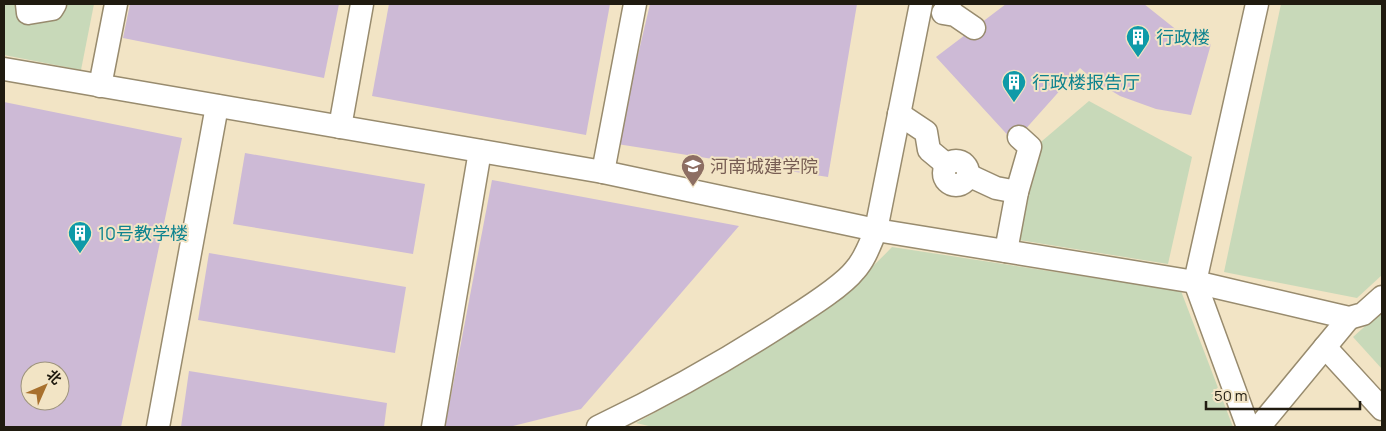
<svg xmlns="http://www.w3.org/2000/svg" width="1386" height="431" font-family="Manrope,'Noto Sans SC',sans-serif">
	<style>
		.green { fill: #c8d9b9 }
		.building { fill: #cdbad6; fill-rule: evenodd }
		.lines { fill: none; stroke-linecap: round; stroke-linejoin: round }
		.street-casing { stroke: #988b6e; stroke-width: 25 }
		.street { stroke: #fff; stroke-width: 22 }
		.labels { text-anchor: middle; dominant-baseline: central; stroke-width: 4; stroke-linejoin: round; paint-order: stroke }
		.culture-label { font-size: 18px; fill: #0d838f; stroke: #f2e4c5; text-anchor: start }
		.education-label { font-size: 18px; fill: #785e54; stroke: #f2e4c5; text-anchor: start }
	</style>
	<rect width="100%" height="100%" fill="#f2e4c5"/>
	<!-- green -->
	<g class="green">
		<path d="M 4,4 L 94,4 L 81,70 L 4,55 Z"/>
		<path d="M 1281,4 L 1382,4 L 1382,275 L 1357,298 L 1224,272 Z"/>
		<path d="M 1089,101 L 1192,157 L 1168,264 L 1019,240 L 1035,147 Z"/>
		<path d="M 892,247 L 1181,291 L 1233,427 L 653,427 L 636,423 C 728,373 820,323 892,247 Z"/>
		<path d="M 1382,311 L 1382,369 L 1353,337 Z"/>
	</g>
	<!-- building -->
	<g class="building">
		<path d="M 130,4 L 339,4 L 324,78 L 123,38 Z"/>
		<path d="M 389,4 L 610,4 L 586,135 L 372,96 Z"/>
		<path d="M 650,4 L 857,4 L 828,177 L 617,144 Z"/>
		<path d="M 1006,4 L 1144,4 L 1188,39 L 1211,44 L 1191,115 L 1156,109 L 1120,96 L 1095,81 L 1080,68 L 1014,142 L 936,57 Z"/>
		<path d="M 4,102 L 182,138 L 121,427 L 4,427 ZM 30,371 L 60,371 L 60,401 L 30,401 Z"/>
		<path d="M 245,153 L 425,184 L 413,254 L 233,224 Z"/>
		<path d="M 492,180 L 739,226 L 581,409 L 509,427 L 445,427 Z"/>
		<path d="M 209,253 L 406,287 L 395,353 L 198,320 Z"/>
		<path d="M 189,371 L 387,403 L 384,427 L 181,427 Z"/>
	</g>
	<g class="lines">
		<!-- street casing -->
		<g class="street-casing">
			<g id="street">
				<path d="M 27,4 L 28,13 L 52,9 L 55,4"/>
				<path d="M 950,4 L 943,13 L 955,15 L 974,28"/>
				<path d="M 4,69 L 603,172 L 876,230 L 1195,282 L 1349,318 L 1363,314 L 1382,297"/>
				<path d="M 100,86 L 116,4"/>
				<path d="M 899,114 L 926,132 L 929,150 L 947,165"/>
				<path d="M 340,127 L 362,4"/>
				<circle cx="956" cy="173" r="12"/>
				<path d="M 603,172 L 635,4"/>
				<path d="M 968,175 L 996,188 L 1017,192"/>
				<path d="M 1006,251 L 1017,192 L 1030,147 L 1019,137"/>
				<path d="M 1325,347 L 1382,409"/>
				<path d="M 158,427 L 217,106"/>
				<path d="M 433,427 L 480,151"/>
				<path d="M 598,427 C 661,397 722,363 781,325 C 801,312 841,288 855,270 C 865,259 870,244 876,230 L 921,4"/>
				<path d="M 1248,427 L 1195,282 L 1257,4"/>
				<path d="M 1259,427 L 1349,318"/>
			</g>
		</g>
		<!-- street -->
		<use href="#street" class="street"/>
	</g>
	<!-- icons -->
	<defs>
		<g id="building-pin" transform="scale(1.25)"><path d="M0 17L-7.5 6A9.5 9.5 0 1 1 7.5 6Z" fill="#0f9aa8" stroke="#f2e4c5"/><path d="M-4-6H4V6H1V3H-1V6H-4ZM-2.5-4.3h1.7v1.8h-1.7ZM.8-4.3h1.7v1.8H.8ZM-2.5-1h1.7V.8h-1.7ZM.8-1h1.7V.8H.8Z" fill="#fff"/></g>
		<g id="university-pin" transform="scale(1.25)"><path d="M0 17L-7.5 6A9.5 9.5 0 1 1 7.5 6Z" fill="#8d6e63" stroke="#f2e4c5"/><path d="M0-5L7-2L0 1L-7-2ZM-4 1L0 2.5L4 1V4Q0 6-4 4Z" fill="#fff"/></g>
	</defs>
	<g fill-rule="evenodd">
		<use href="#building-pin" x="1138" y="37"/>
		<use href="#building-pin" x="1014" y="82"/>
		<use href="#university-pin" x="693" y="166"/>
		<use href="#building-pin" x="80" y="233"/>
	</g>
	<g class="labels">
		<!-- culture labels -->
		<g class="culture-label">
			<text x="1156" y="37">行政楼</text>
			<text x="1032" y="82">行政楼报告厅</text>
			<text x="98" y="233">10号教学楼</text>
		</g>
		<!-- education labels -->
		<g class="education-label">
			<text x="710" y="166">河南城建学院</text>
		</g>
	</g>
	<!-- border -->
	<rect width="1386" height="431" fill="none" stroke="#201b10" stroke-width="10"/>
	<!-- north arrow -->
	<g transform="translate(45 386) rotate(45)"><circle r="24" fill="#f2e4c5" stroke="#9e947d"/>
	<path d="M0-4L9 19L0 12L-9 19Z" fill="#a8702d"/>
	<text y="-8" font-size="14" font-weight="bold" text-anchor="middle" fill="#201b10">北</text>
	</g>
	<!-- scale -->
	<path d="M1206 401v8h154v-8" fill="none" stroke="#201b10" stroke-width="2.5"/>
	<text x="1214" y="401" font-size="15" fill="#201b10" stroke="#f2e4c5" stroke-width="4" paint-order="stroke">50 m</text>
</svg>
